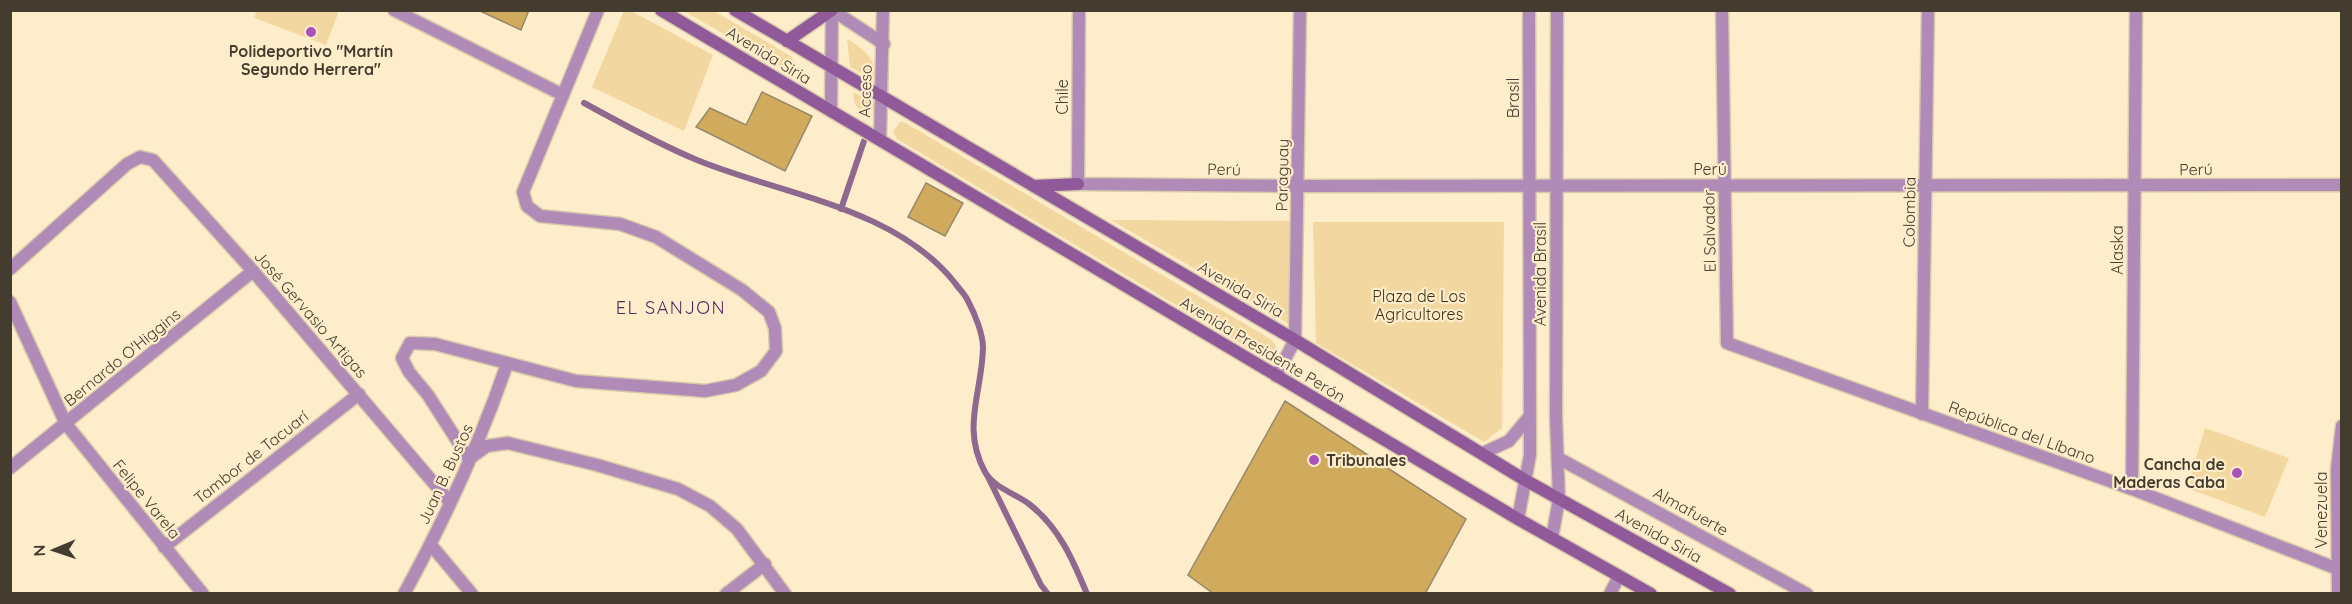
<svg xmlns="http://www.w3.org/2000/svg" width="2352" height="604" font-family="Quicksand,sans-serif">
	<style>
		.green { fill: #f3d7a0 }
		.lines { fill: none; stroke-linecap: round; stroke-linejoin: round }
		.stream { stroke: #8f688f; stroke-width: 6 }
		.building { fill: #d0aa5d; stroke: #988869; stroke-width: 1.5 }
		.minor-casing { stroke: #d9caac; stroke-width: 15 }
		.tertiary-casing { stroke: #d9caac; stroke-width: 15 }
		.secondary-casing { stroke: #d9caac; stroke-width: 15 }
		.minor { stroke: #b08bb7; stroke-width: 12 }
		.tertiary { stroke: #b08bb7; stroke-width: 12 }
		.secondary { stroke: #905a9a; stroke-width: 12 }
		.poi-dot { fill: #ab51bc; stroke: #feedcb; stroke-width: 2 }
		.labels { text-anchor: middle; dominant-baseline: central; stroke-width: 4.5; stroke-linejoin: round; paint-order: stroke }
		.poi-label { font-size: 16px; font-weight: bold; fill: #433c2f; stroke: #feedcb }
		.street-label { font-size: 16px; fill: #433c2f; stroke: #feedcb }
		.park-label { font-size: 16px; fill: #41310e; stroke: #feedcb }
		.neighbourhood-label { font-size: 18px; letter-spacing: 1.5px; fill: #55295e; stroke: #feedcb }
	</style>
	<rect width="100%" height="100%" fill="#feedcb"/>
	<!-- green -->
	<g class="green">
		<path d="M 257,10 L 339,10 L 339,11 L 326,45 L 254,18 Z"/>
		<path d="M 624,11 L 631,11 L 713,55 L 684,131 L 592,87 Z"/>
		<path d="M 684,11 L 714,11 L 792,57 L 795,65 L 793,70 L 782,68 Z"/>
		<path d="M 847,39 C 862,47 879,61 874,80 L 850,67 Z"/>
		<path d="M 853,92 L 876,103 L 874,108 L 867,113 L 861,112 L 855,104 Z"/>
		<path d="M 900,122 L 904,122 L 1272,340 L 1277,348 L 1275,355 L 1263,357 L 897,139 L 893,132 Z"/>
		<path d="M 1111,220 L 1292,221 L 1289,324 Z"/>
		<path d="M 1313,222 L 1504,222 L 1502,428 L 1484,442 L 1316,343 Z"/>
		<path d="M 2205,428 L 2289,458 L 2265,517 L 2187,488 Z"/>
	</g>
	<g class="lines">
		<!-- stream -->
		<g class="stream">
			<path d="M 584,103 C 621,123 658,144 697,160 C 782,195 895,207 955,283 C 959,289 965,294 968,301 C 975,314 983,334 983,348 C 982,393 961,428 985,472 C 993,487 1016,494 1029,504 C 1059,527 1073,560 1087,594"/>
			<path d="M 841,209 L 864,141"/>
			<path d="M 988,477 L 1041,585 L 1048,594"/>
		</g>
	</g>
	<!-- building -->
	<g class="building">
		<path d="M 478,10 L 529,10 L 521,30 Z"/>
		<path d="M 762,92 L 812,116 L 785,171 L 696,127 L 710,108 L 746,125 Z"/>
		<path d="M 926,183 L 963,203 L 945,236 L 908,217 Z"/>
		<path d="M 1285,401 L 1466,519 L 1425,594 L 1214,594 L 1188,575 Z"/>
	</g>
	<g class="lines">
		<!-- minor casing -->
		<g class="minor-casing">
			<g id="minor">
				<path d="M 394,10 L 563,95"/>
				<path d="M 598,10 L 523,192 L 527,206 L 540,216 L 620,224 L 656,237 L 742,290 L 769,312 L 775,328 L 776,351 L 761,371 L 736,385 L 705,391 L 576,381 L 435,344 L 410,343 L 402,358 L 409,372 L 428,395 L 469,459 L 487,446 L 508,443 L 597,465 L 678,489 L 710,506 L 737,529 L 785,594"/>
				<path d="M 832,10 L 884,44"/>
				<path d="M 1079,10 L 1078,184 L 1299,186 L 2342,185"/>
				<path d="M 1722,10 L 1727,343 L 2132,489 L 2338,569"/>
				<path d="M 10,269 L 127,164 L 140,157 L 153,160 L 253,271 L 449,501"/>
				<path d="M 10,302 L 66,424 L 203,594"/>
				<path d="M 1276,376 L 1295,340 L 1300,10"/>
				<path d="M 1922,414 L 1928,10"/>
				<path d="M 1558,458 L 1807,594"/>
				<path d="M 10,468 L 253,271"/>
				<path d="M 2132,489 L 2136,10"/>
				<path d="M 431,545 L 472,594"/>
				<path d="M 164,547 L 359,394"/>
				<path d="M 404,594 C 444,521 480,443 507,364"/>
				<path d="M 726,594 L 765,564"/>
				<path d="M 1610,594 L 1619,576"/>
				<path d="M 2338,594 L 2337,469 L 2342,426"/>
			</g>
		</g>
		<!-- tertiary casing -->
		<g class="tertiary-casing">
			<g id="tertiary">
				<path d="M 831,111 L 832,10"/>
				<path d="M 880,139 L 883,10"/>
				<path d="M 1483,453 L 1509,441 L 1529,417"/>
				<path d="M 1518,519 L 1530,455 L 1529,10"/>
				<path d="M 1552,538 L 1559,499 L 1556,417 L 1557,10"/>
			</g>
		</g>
		<!-- secondary casing -->
		<g class="secondary-casing">
			<g id="secondary">
				<path d="M 661,10 L 1518,519 L 1651,594"/>
				<path d="M 735,10 L 1295,340 L 1525,480 L 1730,594"/>
				<path d="M 787,41 L 832,10"/>
				<path d="M 1034,186 L 1078,184"/>
			</g>
		</g>
		<!-- minor -->
		<use href="#minor" class="minor"/>
		<!-- tertiary -->
		<use href="#tertiary" class="tertiary"/>
		<!-- secondary -->
		<use href="#secondary" class="secondary"/>
	</g>
	<!-- markers -->
	<g class="poi-dot">
		<circle cx="311" cy="32" r="6"/>
		<circle cx="1314" cy="460" r="6"/>
		<circle cx="2237" cy="473" r="6"/>
	</g>
	<g class="labels">
		<!-- poi labels -->
		<g class="poi-label">
			<text x="311" y="51">Polideportivo "Martín<tspan x="311" dy="18">Segundo Herrera"</tspan></text>
			<text x="1326" y="460" text-anchor="start">Tribunales</text>
			<text x="2225" y="464" text-anchor="end">Cancha de<tspan x="2225" dy="18">Maderas Caba</tspan></text>
		</g>
		<!-- street labels -->
		<g class="street-label">
			<text transform="translate(769 55) rotate(31)">Avenida Siria</text>
			<text transform="translate(865 91) rotate(-88)">Acceso</text>
			<text transform="translate(1062 97) rotate(-90)">Chile</text>
			<text transform="translate(1513 98) rotate(-90)">Brasil</text>
			<text transform="translate(1224 169) rotate(1)">Perú</text>
			<text x="1710" y="169">Perú</text>
			<text transform="translate(2196 169) rotate(-1)">Perú</text>
			<text transform="translate(1282 175) rotate(-89)">Paraguay</text>
			<text transform="translate(1909 212) rotate(-89)">Colombia</text>
			<text transform="translate(1709 231) rotate(-91)">El Salvador</text>
			<text transform="translate(2117 250) rotate(-90)">Alaska</text>
			<text transform="translate(1540 274) rotate(-90)">Avenida Brasil</text>
			<text transform="translate(1241 289) rotate(30)">Avenida Siria</text>
			<text transform="translate(311 314) rotate(49)">José Gervasio Artigas</text>
			<text transform="translate(1263 349) rotate(31)">Avenida Presidente Perón</text>
			<text transform="translate(122 357) rotate(-39)">Bernardo O'Higgins</text>
			<text transform="translate(2022 432) rotate(20)">República del Líbano</text>
			<text transform="translate(251 457) rotate(-38)">Tambor de Tacuarí</text>
			<text transform="translate(445 474) rotate(-65)">Juan B. Bustos</text>
			<text transform="translate(147 499) rotate(51)">Felipe Varela</text>
			<text transform="translate(2321 510) rotate(-90)">Venezuela</text>
			<text transform="translate(1691 511) rotate(29)">Almafuerte</text>
			<text transform="translate(1659 535) rotate(29)">Avenida Siria</text>
		</g>
		<!-- park labels -->
		<g class="park-label">
			<text x="1419" y="296">Plaza de Los<tspan x="1419" dy="18">Agricultores</tspan></text>
		</g>
		<!-- neighbourhood labels -->
		<g class="neighbourhood-label">
			<text x="671" y="307">EL SANJON</text>
		</g>
	</g>
	<!-- border -->
	<rect width="2352" height="604" fill="none" stroke="#433c2f" stroke-width="24"/>
	<!-- north arrow -->
	<g transform="translate(54 550) rotate(268)" stroke="#feedcb" stroke-width="4.5" paint-order="stroke">
	<path d="M0-4.5L10 22L0 15L-10 22Z" fill="#433c2f"/>
	<text y="-9" font-size="16" font-weight="bold" text-anchor="middle" fill="#433c2f">N</text>
	</g>
</svg>
